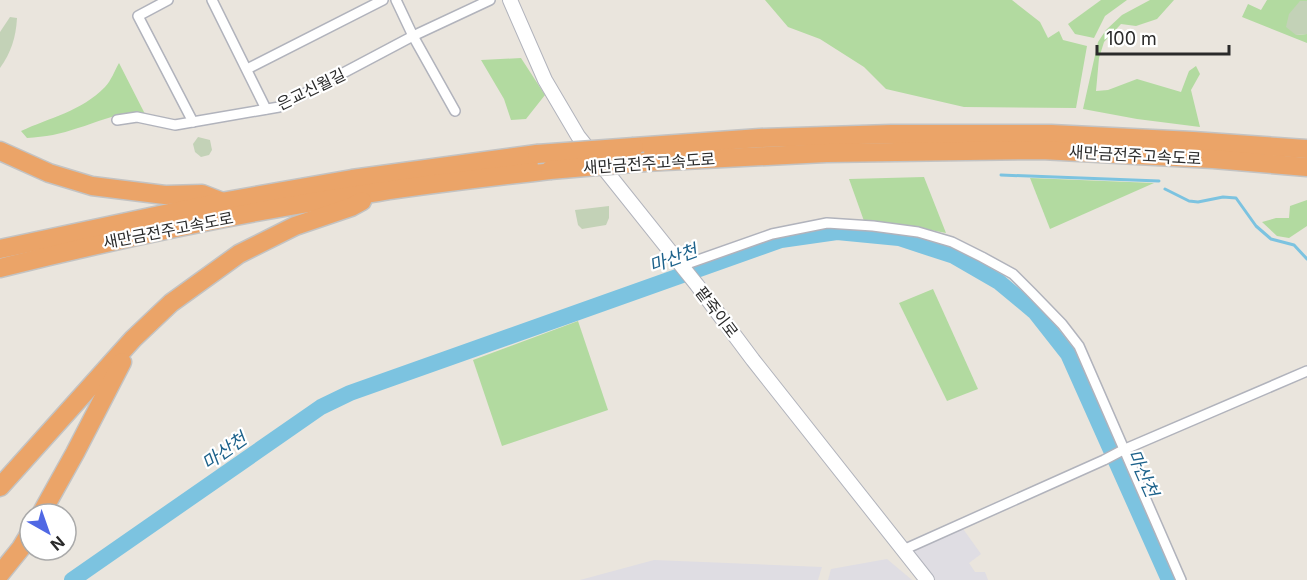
<svg xmlns="http://www.w3.org/2000/svg" width="1307" height="580" font-family="Inter,'Noto Sans KR',sans-serif">
	<style>
		.industrial { fill: #dfdde3 }
		.green { fill: #b2daa0 }
		.cemetery { fill: #c3d2b7 }
		.lines { fill: none; stroke-linecap: round; stroke-linejoin: round }
		.stream { stroke: #7cc3e0; stroke-width: 3 }
		.river { stroke: #7cc3e0; stroke-width: 16 }
		.street-casing { stroke: #b1b3bc; stroke-width: 12 }
		.secondary-casing { stroke: #b1b3bc; stroke-width: 16 }
		.highway-casing { stroke: #c3c3c3; stroke-width: 21 }
		.street { stroke: #fff; stroke-width: 9 }
		.secondary { stroke: #fff; stroke-width: 14 }
		.highway { stroke: #eba468; stroke-width: 18 }
		.highway-bridge-casing { stroke: #c3c3c3; stroke-width: 21; stroke-linecap: butt }
		.highway-bridge { stroke: #eba468; stroke-width: 18 }
		.labels { text-anchor: middle; dominant-baseline: central; stroke-width: 4.5; stroke-linejoin: round; paint-order: stroke }
		.street-label { font-size: 16px; fill: #2a2a2a; stroke: #fff }
		.water-label { font-size: 18px; font-style: italic; fill: #1d628b; stroke: #fff }
	</style>
	<rect width="100%" height="100%" fill="#eae5dd"/>
	<!-- industrial -->
	<g class="industrial">
		<path d="M 961,526 L 981,554 L 969,563 L 975,572 L 985,572 L 988,580 L 934,580 L 912,552 L 918,546 Z"/>
		<path d="M 887,559 L 912,580 L 828,580 L 831,569 Z"/>
		<path d="M 654,560 L 822,567 L 818,580 L 580,580 Z"/>
	</g>
	<!-- green -->
	<g class="green">
		<path d="M 765,0 L 1012,0 L 1040,22 L 1048,38 L 1059,31 L 1063,40 L 1087,46 L 1076,108 L 964,107 L 886,89 L 864,67 L 820,39 L 788,27 Z"/>
		<path d="M 1101,0 L 1127,0 L 1105,16 L 1094,38 L 1075,34 L 1068,24 Z"/>
		<path d="M 1150,0 L 1174,0 L 1157,19 L 1136,26 L 1121,24 L 1104,42 L 1099,58 L 1096,91 L 1108,90 L 1137,79 L 1181,92 L 1189,71 L 1196,66 L 1200,74 L 1191,90 L 1200,127 L 1137,119 L 1083,109 L 1098,42 L 1106,30 L 1122,15 Z"/>
		<path d="M 1267,0 L 1307,0 L 1307,1 L 1300,1 L 1296,35 L 1307,34 L 1307,43 L 1242,17 L 1248,4 L 1261,10 Z"/>
		<path d="M 521,58 L 545,95 L 526,119 L 511,120 L 504,99 L 481,60 Z"/>
		<path d="M 119,63 L 145,114 C 123,109 99,122 78,128 C 61,134 45,137 27,138 L 21,131 C 49,118 82,111 105,87 C 111,81 115,70 119,63 Z"/>
		<path d="M 924,177 L 946,233 L 910,226 L 864,221 L 849,179 Z"/>
		<path d="M 1030,178 L 1154,183 L 1050,229 Z"/>
		<path d="M 1307,200 L 1307,226 L 1289,238 L 1277,236 L 1262,222 L 1276,218 L 1289,218 L 1290,206 Z"/>
		<path d="M 933,289 L 978,389 L 947,401 L 899,303 Z"/>
		<path d="M 578,321 L 608,410 L 502,446 L 473,360 Z"/>
	</g>
	<!-- cemetery -->
	<g class="cemetery">
		<path d="M 1300,1 L 1307,1 L 1307,34 L 1296,35 L 1286,27 L 1289,14 Z"/>
		<path d="M 10,17 L 17,18 C 16,37 11,53 0,68 L 0,32 Z"/>
		<path d="M 198,137 L 210,140 L 212,150 L 209,155 L 201,157 L 195,152 L 193,144 Z"/>
		<path d="M 609,206 L 609,218 L 606,225 L 582,229 L 578,225 L 575,210 Z"/>
	</g>
	<g class="lines">
		<!-- stream -->
		<g class="stream">
			<path d="M 1001,175 L 1159,181"/>
			<path d="M 1165,189 L 1189,201 L 1198,202 L 1223,197 L 1236,198 L 1256,226 L 1271,239 L 1294,245 L 1307,259"/>
		</g>
		<!-- river -->
		<path class="river" d="M 72,580 L 321,407 L 350,393 L 781,240 L 837,232 L 899,238 L 954,256 L 999,282 L 1035,312 L 1068,354 L 1169,580"/>
		<!-- street casing -->
		<g class="street-casing">
			<g id="street">
				<path d="M 168,0 L 138,16 L 193,122"/>
				<path d="M 212,0 L 266,109"/>
				<path d="M 396,0 L 413,36 L 455,111"/>
				<path d="M 247,69 L 383,0"/>
				<path d="M 117,120 L 137,117 L 175,125 L 279,107 L 413,36 L 490,0"/>
				<path d="M 681,266 L 772,234 L 827,223 L 873,226 L 918,232 L 952,242 L 982,257 L 1013,274 L 1032,293 L 1062,324 L 1079,346 L 1181,580"/>
				<path d="M 903,550 L 1104,460 L 1123,450 L 1307,371"/>
			</g>
		</g>
		<!-- secondary casing -->
		<g class="secondary-casing">
			<path id="secondary" d="M 510,0 L 545,80 L 578,136 L 697,285 L 753,360 L 927,580"/>
		</g>
		<!-- highway casing -->
		<g class="highway-casing">
			<g id="highway">
				<path d="M 634,147 L 760,138 L 891,134 L 1051,134 L 1193,141 L 1307,149"/>
				<path d="M 0,151 L 49,173 L 92,186 L 165,195 L 202,194 L 220,201"/>
				<path d="M 645,162 L 826,153 L 1041,150 L 1213,159 L 1307,167"/>
				<path d="M 0,249 L 221,202 L 352,179 L 537,154"/>
				<path d="M 0,268 C 125,237 251,210 378,192 C 435,183 493,177 550,170"/>
				<path d="M 0,487 L 133,339 L 171,303 L 239,254 L 295,226 L 351,207 L 362,201"/>
				<path d="M 41,514 L 75,453 L 122,362"/>
				<path d="M 0,574 L 21,548 L 30,533"/>
			</g>
		</g>
		<!-- street -->
		<use href="#street" class="street"/>
		<!-- secondary -->
		<use href="#secondary" class="secondary"/>
		<!-- highway -->
		<use href="#highway" class="highway"/>
		<!-- highway-bridge casing -->
		<g class="highway-bridge-casing">
			<g id="highway-bridge">
				<path d="M 537,154 L 634,147"/>
				<path d="M 550,170 L 645,162"/>
			</g>
		</g>
		<!-- highway-bridge -->
		<use href="#highway-bridge" class="highway-bridge"/>
	</g>
	<g class="labels">
		<!-- street labels -->
		<g class="street-label">
			<text transform="translate(311 89) rotate(-26)">은교신월길</text>
			<text transform="translate(1135 155) rotate(3)">새만금전주고속도로</text>
			<text transform="translate(649 163) rotate(-4)">새만금전주고속도로</text>
			<text transform="translate(168 230) rotate(-11)">새만금전주고속도로</text>
			<text transform="translate(717 312) rotate(53)">팥죽이로</text>
		</g>
		<!-- water labels -->
		<g class="water-label">
			<text transform="translate(673 258) rotate(-20)">마산천</text>
			<text transform="translate(224 451) rotate(-35)">마산천</text>
			<text transform="translate(1143 473) rotate(66)">마산천</text>
		</g>
	</g>
	<!-- north arrow -->
	<g transform="translate(48 532) rotate(140)"><circle r="28" fill="#ffffff" stroke="#aaaaaa" stroke-width="1.5"/>
	<path d="M0-4.5L10 22L0 15L-10 22Z" fill="#5068e4"/>
	<text y="-9" font-size="16" font-weight="bold" text-anchor="middle" fill="#2a2a2a">N</text>
	</g>
	<!-- scale -->
	<path d="M1097 45v9h132v-9" fill="none" stroke="#2a2a2a" stroke-width="3"/>
	<text x="1106" y="45" font-size="18" fill="#2a2a2a" stroke="#ffffff" stroke-width="4.5" paint-order="stroke">100 m</text>
</svg>
